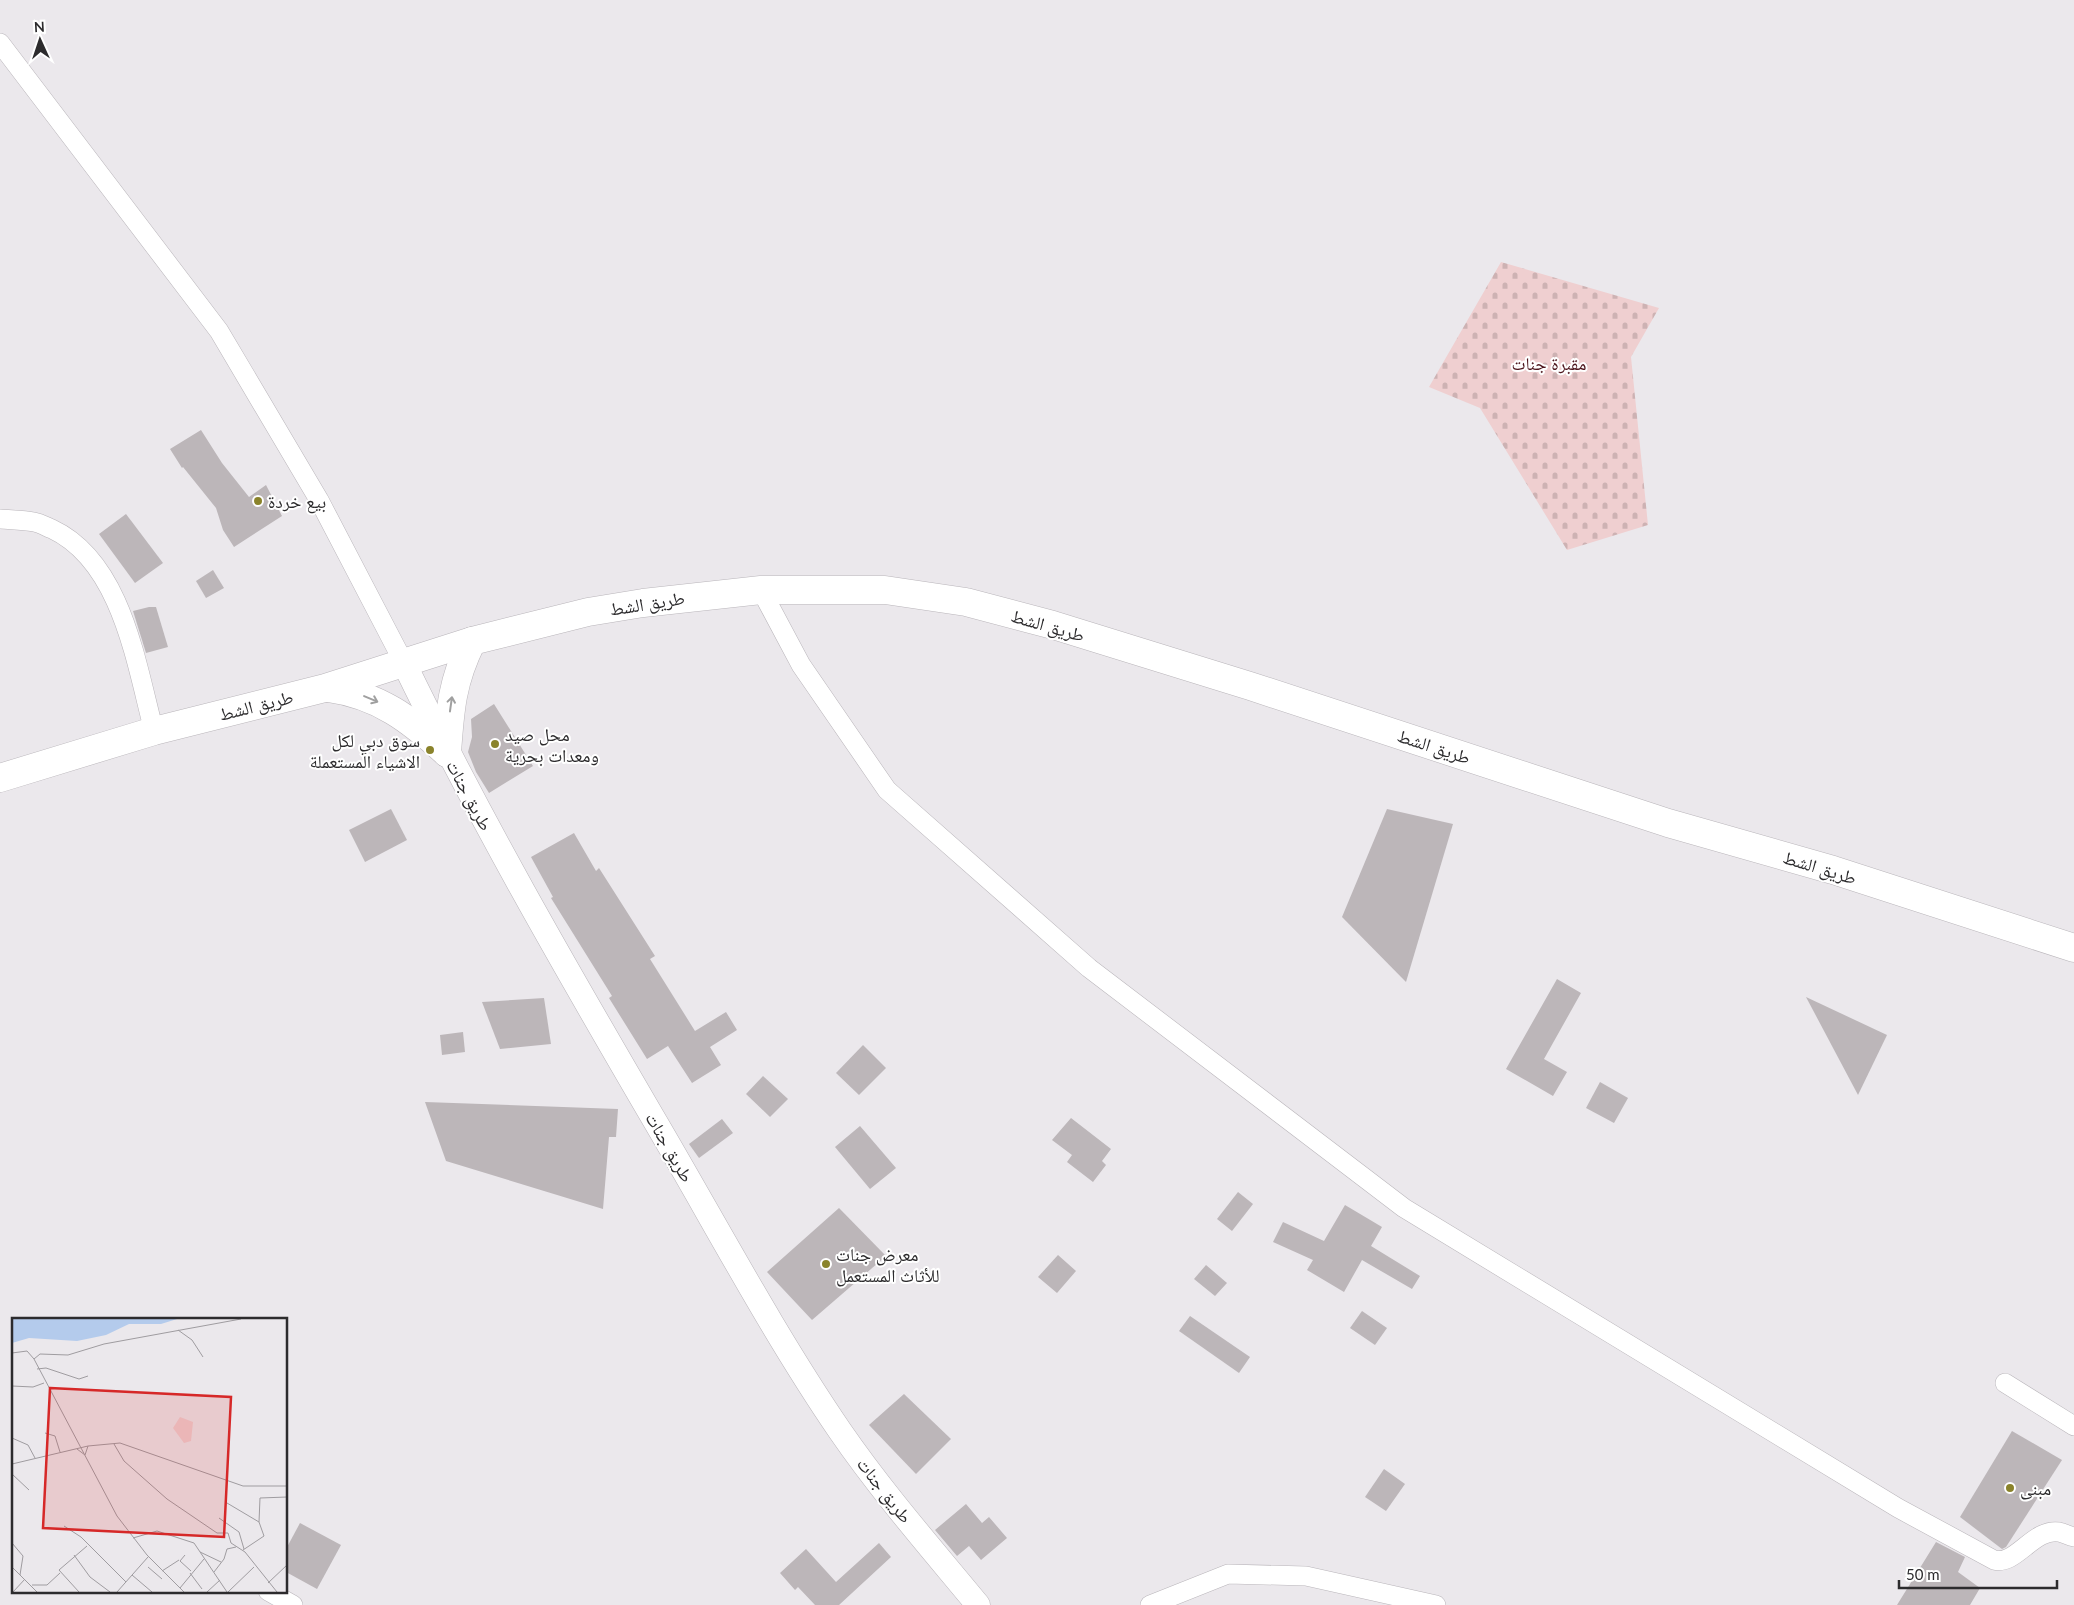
<svg xmlns="http://www.w3.org/2000/svg" width="2074" height="1605" font-family="Lato,'Noto Naskh Arabic',sans-serif">
	<style>
		.cemetery { fill: url(#cemetery-stones) }
		.building { fill: #bcb6b9 }
		.lines { fill: none; stroke-linecap: round; stroke-linejoin: round }
		.minor-casing { stroke: #b9b5ba; stroke-width: 20 }
		.tertiary-casing { stroke: #b9b5ba; stroke-width: 25 }
		.secondary-casing { stroke: #b9b5ba; stroke-width: 29 }
		.minor { stroke: #fff; stroke-width: 19 }
		.tertiary { stroke: #fff; stroke-width: 24 }
		.secondary { stroke: #fff; stroke-width: 28 }
		.oneway { stroke: #a0a0a0 }
		.poi-dot { fill: #8a832b; stroke: #fff; stroke-width: 2 }
		.labels { text-anchor: middle; dominant-baseline: central; stroke-width: 4; stroke-linejoin: round; paint-order: stroke }
		.park-label { font-size: 18px; fill: #4d161d; stroke: #fff }
		.poi-label { font-size: 18px; fill: #2c2b2d; stroke: #fff; text-anchor: start }
		.street-label { font-size: 18px; fill: #2c2b2d; stroke: #fff }
		.inset-road { fill: none; stroke: #9f9ca0; stroke-width: 1 }
		.view { fill: #d62828; fill-opacity: 0.15; stroke: #d62828; stroke-width: 2.5 }
		.inset-edge { fill: none; stroke: #2c2b2d; stroke-width: 2.5 }
	</style>
	<defs>
		<pattern id="cemetery-stones" width="16" height="16" patternUnits="userSpaceOnUse" patternTransform="scale(1.25)"><rect width="16" height="16" fill="#efcfd0"/><path d="M2 7V4a2 2 0 0 1 4 0v3zM10 15v-3a2 2 0 0 1 4 0v3z" fill="#cdb2b3"/></pattern>
	</defs>
	<rect width="100%" height="100%" fill="#ebe8ec"/>
	<!-- cemetery -->
	<path class="cemetery" d="M 1501,262 L 1659,308 L 1631,357 L 1648,525 L 1567,550 L 1480,408 L 1429,387 Z"/>
	<!-- building -->
	<g class="building">
		<path d="M 201,430 L 222,463 L 249,497 L 266,485 L 282,516 L 234,547 L 223,530 L 216,508 L 183,467 L 182,468 L 170,449 Z"/>
		<path d="M 126,514 L 163,563 L 135,583 L 99,534 Z"/>
		<path d="M 213,570 L 224,588 L 206,598 L 196,581 Z"/>
		<path d="M 149,607 L 156,607 L 168,647 L 146,653 L 133,611 Z"/>
		<path d="M 494,704 L 533,766 L 489,793 L 476,772 L 468,752 L 472,737 L 471,719 Z"/>
		<path d="M 391,809 L 407,840 L 365,862 L 349,830 Z"/>
		<path d="M 1387,809 L 1453,824 L 1406,982 L 1342,917 Z"/>
		<path d="M 574,833 L 596,871 L 599,868 L 655,956 L 650,959 L 695,1031 L 726,1012 L 737,1030 L 710,1047 L 721,1065 L 692,1083 L 668,1046 L 647,1059 L 609,998 L 612,996 L 551,898 L 553,897 L 531,857 Z"/>
		<path d="M 1557,979 L 1581,993 L 1544,1059 L 1567,1072 L 1553,1096 L 1506,1069 Z"/>
		<path d="M 1806,997 L 1887,1035 L 1858,1095 Z"/>
		<path d="M 544,998 L 551,1044 L 500,1049 L 482,1002 Z"/>
		<path d="M 463,1032 L 465,1052 L 442,1055 L 440,1035 Z"/>
		<path d="M 863,1045 L 886,1068 L 859,1095 L 836,1073 Z"/>
		<path d="M 763,1076 L 788,1099 L 770,1117 L 746,1094 Z"/>
		<path d="M 1600,1082 L 1628,1098 L 1614,1123 L 1586,1108 Z"/>
		<path d="M 425,1102 L 618,1109 L 616,1137 L 609,1137 L 603,1209 L 446,1161 Z"/>
		<path d="M 1071,1118 L 1111,1149 L 1102,1161 L 1106,1165 L 1093,1182 L 1067,1162 L 1072,1155 L 1052,1140 Z"/>
		<path d="M 722,1119 L 733,1133 L 699,1158 L 689,1144 Z"/>
		<path d="M 860,1126 L 896,1168 L 870,1189 L 835,1147 Z"/>
		<path d="M 1238,1192 L 1253,1204 L 1232,1231 L 1217,1219 Z"/>
		<path d="M 1345,1205 L 1382,1227 L 1371,1246 L 1420,1276 L 1412,1289 L 1362,1260 L 1344,1292 L 1307,1270 L 1313,1260 L 1273,1242 L 1283,1222 L 1324,1241 Z"/>
		<path d="M 839,1208 L 886,1256 L 812,1320 L 767,1272 Z"/>
		<path d="M 1058,1255 L 1076,1271 L 1057,1293 L 1038,1277 Z"/>
		<path d="M 1206,1265 L 1227,1283 L 1215,1296 L 1194,1279 Z"/>
		<path d="M 1362,1311 L 1387,1328 L 1375,1345 L 1350,1328 Z"/>
		<path d="M 1190,1316 L 1250,1357 L 1239,1373 L 1179,1331 Z"/>
		<path d="M 904,1394 L 951,1439 L 916,1474 L 869,1425 Z"/>
		<path d="M 2012,1431 L 2062,1460 L 2006,1547 L 2002,1549 L 1960,1517 Z"/>
		<path d="M 1384,1469 L 1405,1484 L 1386,1511 L 1365,1497 Z"/>
		<path d="M 966,1504 L 982,1523 L 989,1517 L 1007,1538 L 981,1560 L 969,1546 L 957,1556 L 935,1530 Z"/>
		<path d="M 300,1523 L 341,1545 L 317,1589 L 286,1572 L 286,1549 Z"/>
		<path d="M 1936,1542 L 1965,1557 L 1958,1572 L 1980,1588 L 1970,1605 L 1897,1605 Z"/>
		<path d="M 879,1543 L 891,1557 L 839,1605 L 815,1605 L 798,1587 L 795,1590 L 780,1573 L 806,1549 L 836,1582 Z"/>
	</g>
	<g class="lines">
		<!-- minor casing -->
		<g class="minor-casing">
			<g id="minor">
				<path d="M 0,43 L 219,331 L 319,500 L 404,663"/>
				<path d="M 0,519 C 11,520 23,520 34,522 C 40,523 47,527 52,529 C 122,562 136,664 154,731"/>
				<path d="M 761,590 L 801,665 L 887,790 L 1089,968 L 1404,1208 L 1898,1508 L 1994,1560 C 2016,1566 2033,1528 2059,1532 C 2064,1533 2069,1536 2074,1537"/>
				<path d="M 2005,1383 L 2074,1426"/>
				<path d="M 268,1591 L 293,1605"/>
				<path d="M 1150,1605 L 1228,1574 L 1306,1576 L 1436,1605"/>
			</g>
		</g>
		<!-- tertiary casing -->
		<g class="tertiary-casing">
			<path id="tertiary" d="M 404,663 C 479,818 565,967 652,1116 C 714,1221 771,1330 840,1431 C 882,1492 931,1548 978,1605"/>
		</g>
		<!-- secondary casing -->
		<g class="secondary-casing">
			<g id="secondary">
				<path d="M 328,688 C 379,695 411,720 447,753"/>
				<path d="M 447,753 C 450,709 452,681 472,641"/>
				<path d="M 0,778 L 154,731 L 325,688 L 472,641 L 588,612 L 643,603 L 761,590 L 885,590 L 966,602 L 1053,625 L 1250,686 L 1668,823 L 1833,870 L 2074,948"/>
			</g>
		</g>
		<!-- minor -->
		<use href="#minor" class="minor"/>
		<!-- tertiary -->
		<use href="#tertiary" class="tertiary"/>
		<!-- secondary -->
		<use href="#secondary" class="secondary"/>
	</g>
	<!-- one-way arrows -->
	<defs><path id="oneway-shaft" d="M-6 0H5M1.5-3L5.5 0L1.5 3" fill="none" stroke-width="1.6" stroke-linecap="round" stroke-linejoin="round" transform="scale(1.25)"/></defs>
	<g class="oneway">
		<use href="#oneway-shaft" transform="translate(371 699) rotate(23)"/>
		<use href="#oneway-shaft" transform="translate(451 704) rotate(-82)"/>
	</g>
	<!-- markers -->
	<g class="poi-dot">
		<circle cx="258" cy="501" r="5"/>
		<circle cx="495" cy="744" r="5"/>
		<circle cx="430" cy="750" r="5"/>
		<circle cx="826" cy="1264" r="5"/>
		<circle cx="2010" cy="1488" r="5"/>
	</g>
	<g class="labels">
		<!-- park labels -->
		<g class="park-label">
			<text x="1549" y="363">مقبرة جنات</text>
		</g>
		<!-- poi labels -->
		<g class="poi-label">
			<text x="268" y="501">بيع خردة</text>
			<text x="505" y="734">محل صيد<tspan x="505" dy="21">ومعدات بحرية</tspan></text>
			<text x="420" y="740" text-anchor="end">سوق دبي لكل<tspan x="420" dy="21">الاشياء المستعملة</tspan></text>
			<text x="836" y="1254">معرض جنات<tspan x="836" dy="21">للأثاث المستعمل</tspan></text>
			<text x="2020" y="1488">مبنى</text>
		</g>
		<!-- street labels -->
		<g class="street-label">
			<text transform="translate(647 603) rotate(-9)">طريق الشط</text>
			<text transform="translate(1048 625) rotate(16)">طريق الشط</text>
			<text transform="translate(256 705) rotate(-14)">طريق الشط</text>
			<text transform="translate(1434 746) rotate(18)">طريق الشط</text>
			<text transform="translate(470 795) rotate(62)">طريق جنات</text>
			<text transform="translate(1820 867) rotate(17)">طريق الشط</text>
			<text transform="translate(670 1147) rotate(60)">طريق جنات</text>
			<text transform="translate(885 1490) rotate(52)">طريق جنات</text>
		</g>
	</g>
	<!-- overview -->
	<g transform="translate(12 1318)">
		<rect width="275" height="275" fill="#ebe8ec"/>
		<path d="M 168,99 L 181,104 L 179,123 L 172,125 L 161,110 Z" fill="#efcfd0"/>
		<path d="M 0,1 L 165,1 L 149,6 L 117,6 L 94,17 L 65,23 L 17,20 L 0,25 Z" fill="#b4cbec"/>
		<path class="inset-road" d="M 166,12 L 180,22 L 191,39M 0,35 L 15,33 L 22,41M 25,51 L 34,50 L 67,61 L 76,58M 0,68 L 21,69 L 32,65M 33,115 L 43,118 L 48,134M 0,120 L 16,127 L 23,140M 102,126 L 112,143 L 155,181 L 205,215 L 216,215 L 219,225 L 233,234 L 265,274M 65,131 L 73,137 L 76,128M 0,146 L 76,128 L 108,125 L 231,168 L 275,168M 0,156 L 17,172M 215,185 L 247,204M 207,200 L 227,214 L 232,231M 52,208 L 69,219 L 114,264M 121,220 L 145,213 L 182,225 L 215,274M 0,225 L 11,238 L 8,257M 231,232 L 252,218 L 247,204 L 248,180 L 275,179M 188,234 L 209,244M 62,237 L 78,259 L 98,274M 173,237 L 168,243 L 179,253M 0,249 L 25,274M 136,249 L 150,261M 150,253 L 167,242M 202,254 L 212,241 L 215,231 L 224,229M 178,255 L 190,271M 120,257 L 140,274M 256,265 L 275,247M 20,267 L 35,267 L 48,255M 168,270 L 192,241M 1,274 L 13,261M 67,274 L 47,252 L 75,228M 105,274 L 136,239M 172,274 L 135,237 L 105,198 L 22,41 L 28,36 L 56,37 L 92,26 L 229,1M 195,274 L 208,262M 216,274 L 242,249"/>
		<path class="view" d="M 38,70 L 219,79 L 212,219 L 31,210 Z"/>
		<rect width="275" height="275" class="inset-edge"/>
	</g>
	<!-- north arrow -->
	<g transform="translate(40 40) rotate(357)" stroke="#ffffff" stroke-width="4" paint-order="stroke">
	<path d="M0-4L9 19L0 12L-9 19Z" fill="#2c2b2d"/>
	<text y="-8" font-size="14" font-weight="bold" text-anchor="middle" fill="#2c2b2d">N</text>
	</g>
	<!-- scale -->
	<path d="M1899 1580v8h158v-8" fill="none" stroke="#2c2b2d" stroke-width="2.5"/>
	<text x="1906" y="1580" font-size="15" fill="#2c2b2d" stroke="#ffffff" stroke-width="4" paint-order="stroke">50 m</text>
</svg>
